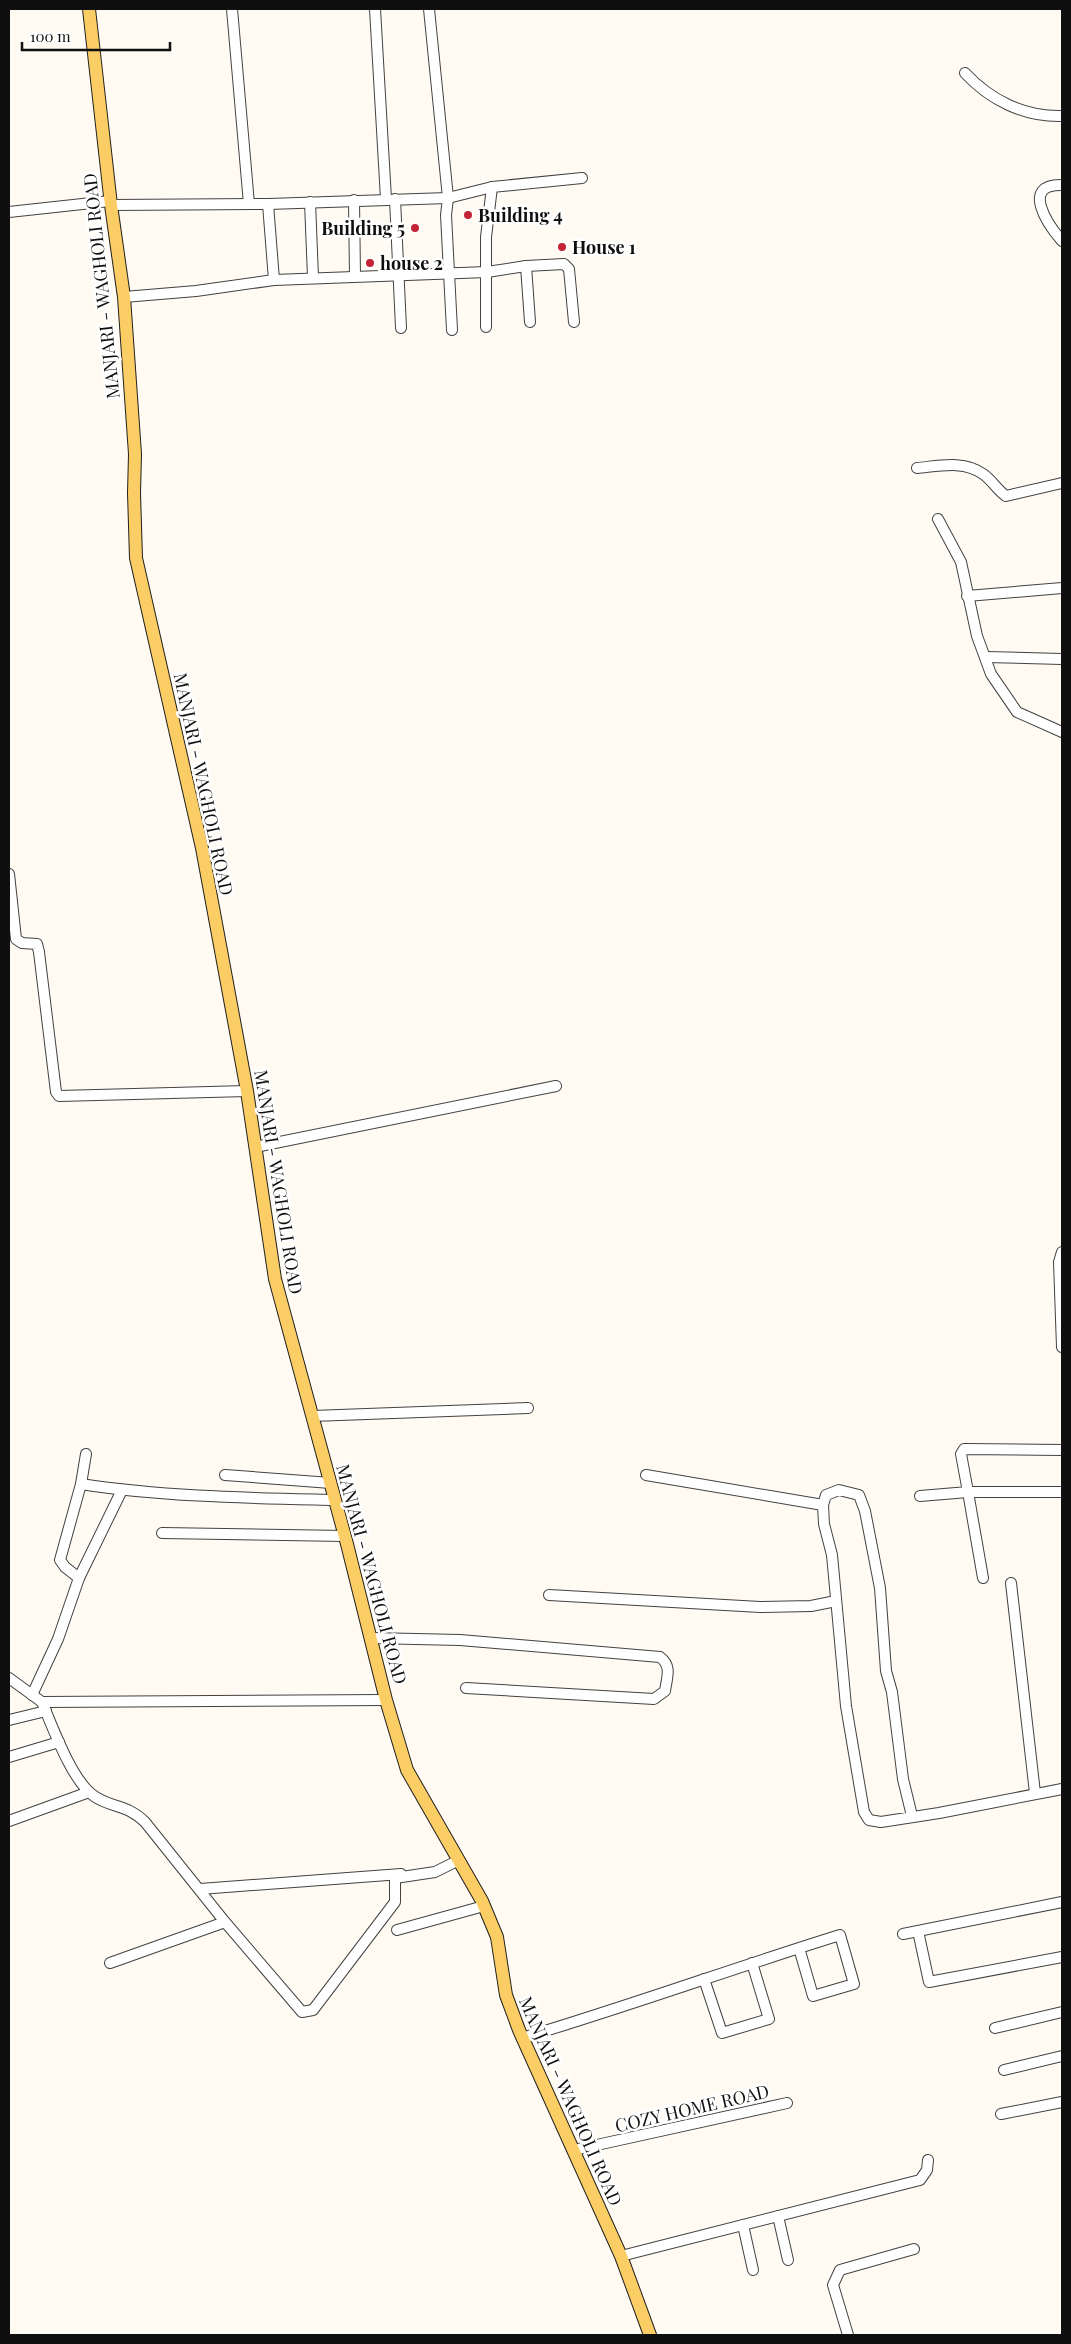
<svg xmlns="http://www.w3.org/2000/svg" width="1071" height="2344" font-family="'Playfair Display',serif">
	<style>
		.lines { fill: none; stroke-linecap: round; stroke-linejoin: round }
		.minor-casing { stroke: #424242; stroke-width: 12 }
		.major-casing { stroke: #202020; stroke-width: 14 }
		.minor { stroke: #fff; stroke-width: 10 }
		.major { stroke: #fbcd65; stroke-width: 12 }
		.poi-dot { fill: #c42335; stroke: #fff; stroke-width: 2 }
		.labels { text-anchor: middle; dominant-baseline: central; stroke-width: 5; stroke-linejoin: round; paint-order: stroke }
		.poi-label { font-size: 18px; font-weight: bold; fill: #0f0f0f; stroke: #fff; text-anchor: start }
		.street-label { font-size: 18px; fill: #0f0f0f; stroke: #fff }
	</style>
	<rect width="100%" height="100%" fill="#fffbf2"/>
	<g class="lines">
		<!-- minor casing -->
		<g class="minor-casing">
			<g id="minor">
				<path d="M 232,9 L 249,204"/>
				<path d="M 375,9 L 386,199"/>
				<path d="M 429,9 L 448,198 L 446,215 L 452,330"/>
				<path d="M 965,73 C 990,100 1024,117 1062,116"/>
				<path d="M 1062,185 C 1020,184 1048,225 1062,241"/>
				<path d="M 395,199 L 401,328"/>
				<path d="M 354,200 L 355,276"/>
				<path d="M 310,202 L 313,277"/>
				<path d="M 268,204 L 274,280"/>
				<path d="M 111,205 L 268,204 L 448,198 L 492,187 L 582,178"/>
				<path d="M 9,212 L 110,201"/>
				<path d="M 526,266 L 530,322"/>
				<path d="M 124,297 L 196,291 L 274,280 L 487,272 L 526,266 L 564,264 L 569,269 L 574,322"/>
				<path d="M 486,327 L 486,237 L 492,187"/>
				<path d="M 917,468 C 939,466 964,460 983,474 C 992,480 997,490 1006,496 L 1062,483"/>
				<path d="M 938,519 L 961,562 L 977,636 L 991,674 L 1017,712 L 1062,732"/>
				<path d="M 967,596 L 1062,588"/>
				<path d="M 985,657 L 1062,659"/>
				<path d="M 9,874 L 16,939 L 22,943 L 37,944 L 39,952 L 56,1092 L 59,1096 L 247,1091"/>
				<path d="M 255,1147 L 556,1086"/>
				<path d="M 1062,1252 L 1059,1262 L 1062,1347"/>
				<path d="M 312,1416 L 528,1408"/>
				<path d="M 225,1475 L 331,1483"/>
				<path d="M 646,1475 L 823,1505"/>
				<path d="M 81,1484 C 165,1497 251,1498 335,1500"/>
				<path d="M 920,1496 L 968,1492 L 961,1454 L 964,1449 L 1062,1450"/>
				<path d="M 162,1533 L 345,1536"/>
				<path d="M 79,1578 L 65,1567 L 60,1560 L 81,1484 L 86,1454"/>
				<path d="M 983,1578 L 968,1492 L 1062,1492"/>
				<path d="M 1011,1583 L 1035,1793"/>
				<path d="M 549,1595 L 760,1607 L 811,1606 L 836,1601"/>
				<path d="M 371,1638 L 460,1640 L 660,1657 C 672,1666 667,1677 665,1691 L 654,1699 L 466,1688"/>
				<path d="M 9,1678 L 42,1702 L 386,1700"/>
				<path d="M 32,1695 L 58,1639 L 79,1578 L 122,1490"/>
				<path d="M 42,1702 C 53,1728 72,1781 94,1796 C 111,1808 127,1804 145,1822 L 225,1922 L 302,2012 L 313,2010 L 395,1902 L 395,1878 L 435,1872 L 459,1860"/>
				<path d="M 9,1720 L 46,1711"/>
				<path d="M 9,1757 L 59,1742"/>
				<path d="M 912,1816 L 903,1779 L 892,1692 L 886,1671 L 880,1588 L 865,1511 L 859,1495 L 839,1490 L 826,1495 L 823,1505 L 824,1524 L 832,1555 L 846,1706 L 864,1812 L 869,1820 L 881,1822 L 939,1813 L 1062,1789"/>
				<path d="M 9,1821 L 89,1792"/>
				<path d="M 200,1889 L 401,1874"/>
				<path d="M 397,1930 L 484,1906"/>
				<path d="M 918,1931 L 929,1982 L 1062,1957"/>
				<path d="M 903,1934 L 1062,1902"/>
				<path d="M 110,1963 L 225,1922"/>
				<path d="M 704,1979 L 722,2033 L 769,2019 L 752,1963"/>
				<path d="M 995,2028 L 1062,2012"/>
				<path d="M 522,2038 C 629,2006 734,1968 840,1935 L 854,1984 L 813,1996 L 799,1948"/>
				<path d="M 1004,2070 L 1062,2056"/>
				<path d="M 1001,2114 L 1062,2102"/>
				<path d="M 574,2150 L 787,2103"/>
				<path d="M 778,2216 L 788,2260"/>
				<path d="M 743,2225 L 753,2270"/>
				<path d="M 621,2256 L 920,2180 L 927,2170 L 928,2160"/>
				<path d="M 848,2335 L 833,2285 L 840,2270 L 914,2249"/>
			</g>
		</g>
		<!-- major casing -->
		<g class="major-casing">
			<path id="major" d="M 89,9 L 111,205 L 124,297 L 135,454 L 134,493 L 136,558 L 202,848 L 247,1091 L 275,1279 L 347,1544 L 386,1700 L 407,1770 L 482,1901 L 497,1937 L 506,1995 L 519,2030 L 621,2256 L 650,2335"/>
		</g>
		<!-- minor -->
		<use href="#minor" class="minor"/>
		<!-- major -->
		<use href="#major" class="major"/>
	</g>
	<!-- markers -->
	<g class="poi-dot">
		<circle cx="468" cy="215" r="5"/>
		<circle cx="415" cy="228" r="5"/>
		<circle cx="562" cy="247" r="5"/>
		<circle cx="370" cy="263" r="5"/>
	</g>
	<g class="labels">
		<!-- poi labels -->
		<g class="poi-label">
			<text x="478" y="215">Building 4</text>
			<text x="405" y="228" text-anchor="end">Building 5</text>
			<text x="572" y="247">House 1</text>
			<text x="380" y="263">house 2</text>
		</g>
		<!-- street labels -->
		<g class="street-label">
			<text transform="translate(101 286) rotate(-96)">MANJARI - WAGHOLI ROAD</text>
			<text transform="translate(204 784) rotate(78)">MANJARI - WAGHOLI ROAD</text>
			<text transform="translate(279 1182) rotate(81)">MANJARI - WAGHOLI ROAD</text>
			<text transform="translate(372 1574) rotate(75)">MANJARI - WAGHOLI ROAD</text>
			<text transform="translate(571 2101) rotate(66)">MANJARI - WAGHOLI ROAD</text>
			<text transform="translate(692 2108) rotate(-13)">COZY HOME ROAD</text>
		</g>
	</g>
	<!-- border -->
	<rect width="1071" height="2344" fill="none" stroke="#0f0f0f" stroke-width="20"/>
	<!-- scale -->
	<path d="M22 42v8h148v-8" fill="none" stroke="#0f0f0f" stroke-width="2.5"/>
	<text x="30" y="42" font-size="15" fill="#0f0f0f" stroke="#ffffff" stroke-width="4" paint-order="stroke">100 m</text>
</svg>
